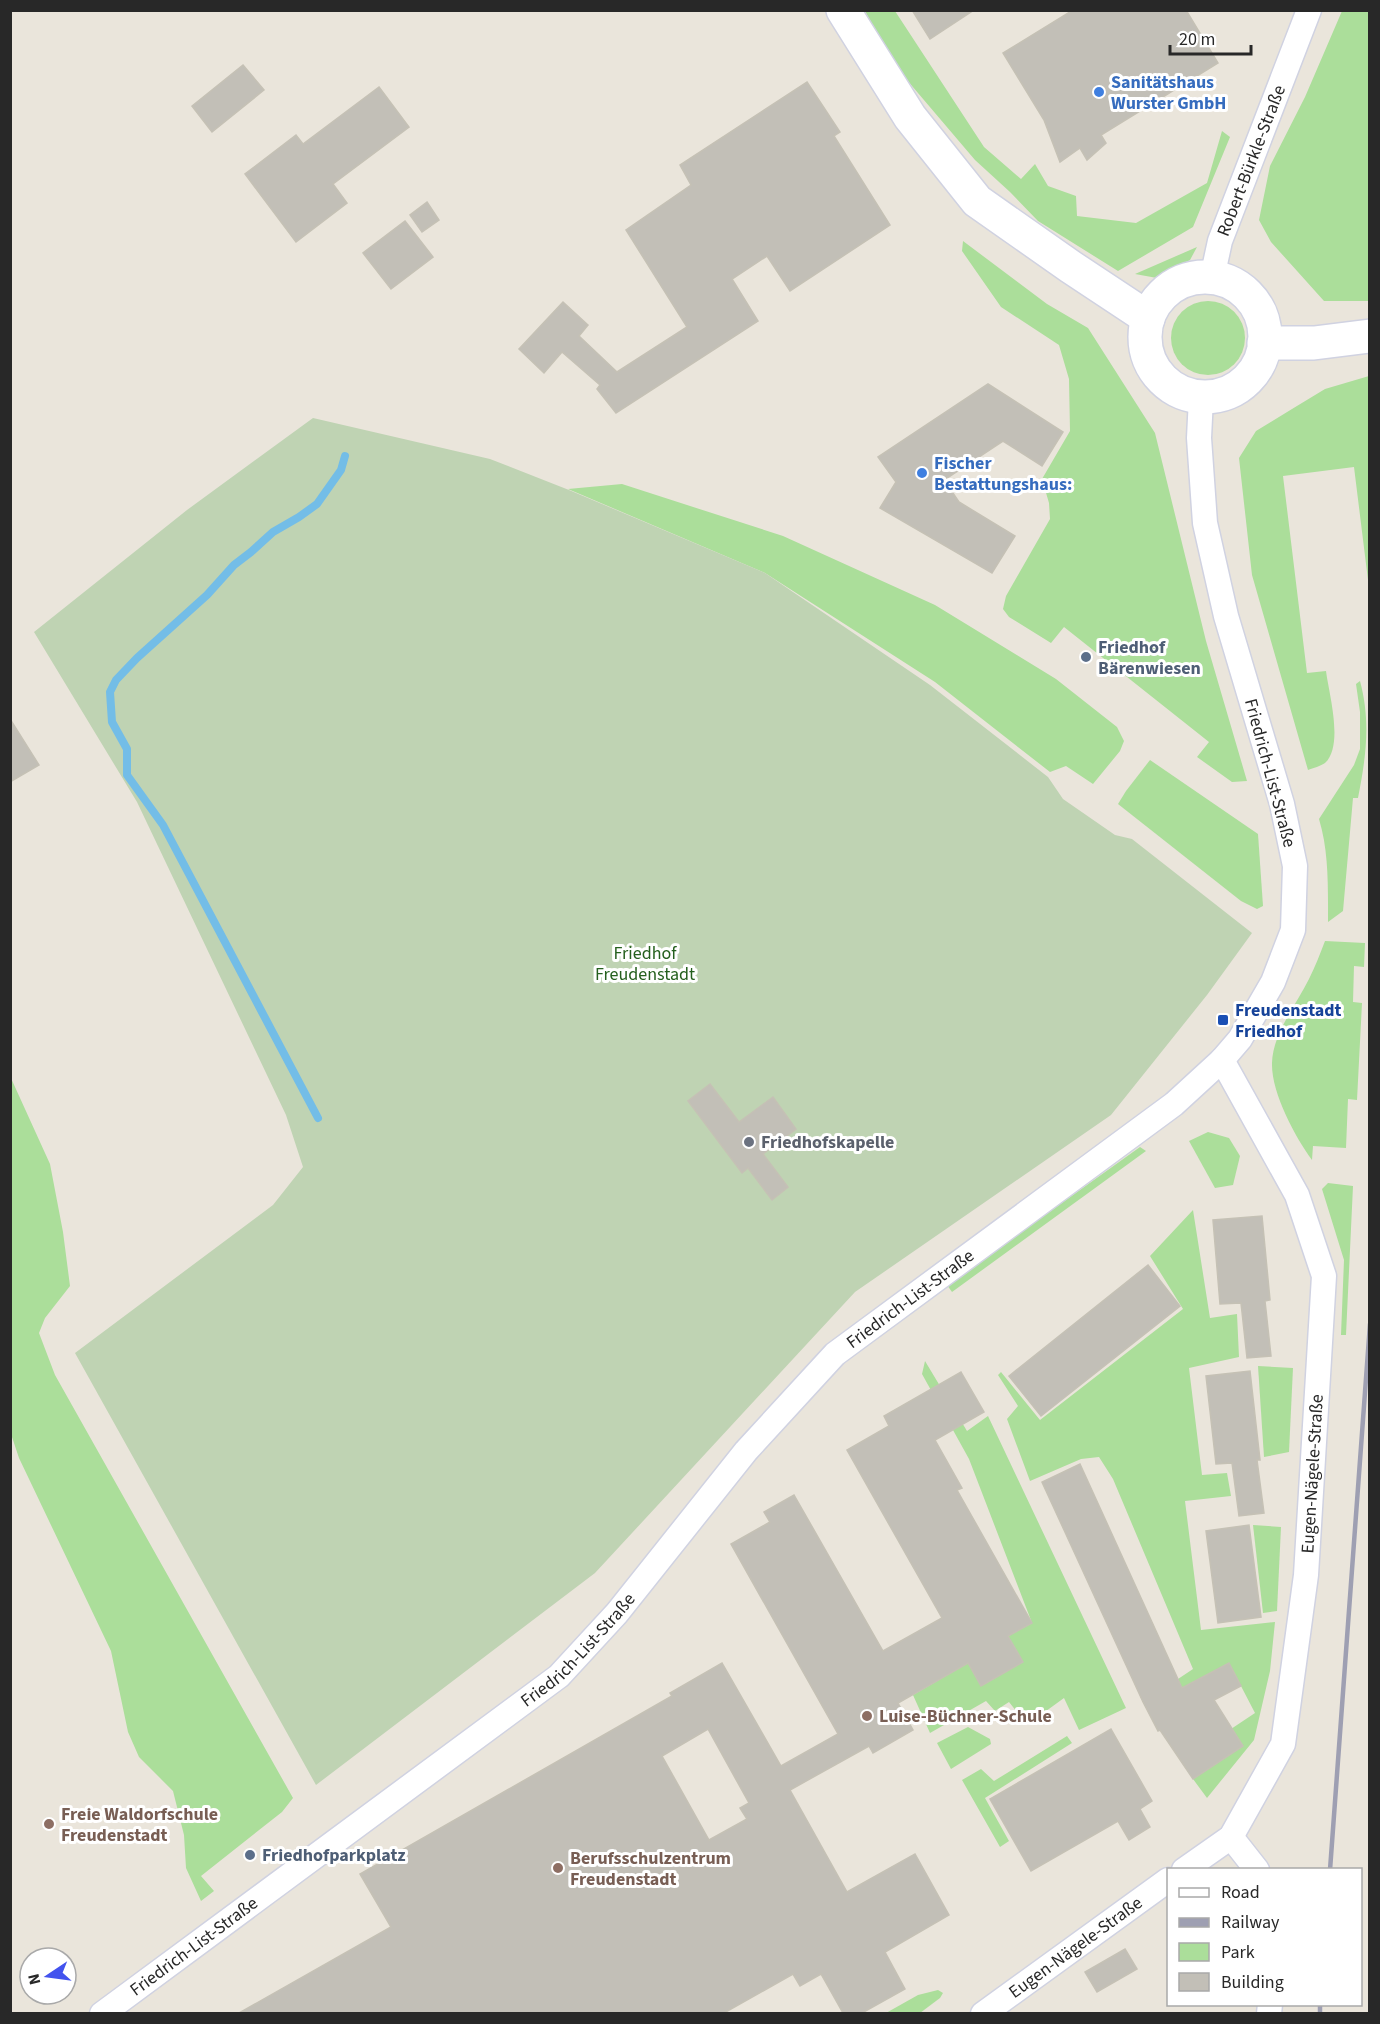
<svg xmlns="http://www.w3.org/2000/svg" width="1380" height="2024" font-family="'Source Sans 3',sans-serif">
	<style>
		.green { fill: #abde9a }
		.cemetery { fill: #bfd3b3 }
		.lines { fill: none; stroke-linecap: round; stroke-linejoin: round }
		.stream { stroke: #73bde7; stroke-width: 8 }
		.building { fill: #c2bfb7; stroke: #c5c1b5; stroke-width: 1.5; fill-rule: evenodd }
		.street-casing { stroke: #d0d2e1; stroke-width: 27 }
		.secondary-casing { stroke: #d0d2e1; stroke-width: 36 }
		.street { stroke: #fff; stroke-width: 24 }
		.secondary { stroke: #fff; stroke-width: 33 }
		.rail { stroke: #9e9fb2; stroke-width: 4.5 }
		.shop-dot { fill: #3f7fe0; stroke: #fff; stroke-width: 2 }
		.service-dot { fill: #5c6f8a; stroke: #fff; stroke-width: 2 }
		.transit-dot { fill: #1a4fb4; stroke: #fff; stroke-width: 2 }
		.worship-dot { fill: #6b7280; stroke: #fff; stroke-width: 2 }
		.education-dot { fill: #8d6e63; stroke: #fff; stroke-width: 2 }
		.labels { text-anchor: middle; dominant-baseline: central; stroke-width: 6; stroke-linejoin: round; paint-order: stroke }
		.shop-label { font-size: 18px; font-weight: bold; fill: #366cbe; stroke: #fff; text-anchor: start }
		.street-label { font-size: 18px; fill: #282828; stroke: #fff }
		.service-label { font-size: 18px; font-weight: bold; fill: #4e5e75; stroke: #fff; text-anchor: start }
		.park-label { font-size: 18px; fill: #25601e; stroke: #fff }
		.transit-label { font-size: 18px; font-weight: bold; fill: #164399; stroke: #fff; text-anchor: start }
		.worship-label { font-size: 18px; font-weight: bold; fill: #5b616d; stroke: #fff; text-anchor: start }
		.education-label { font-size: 18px; font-weight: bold; fill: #785e54; stroke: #fff; text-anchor: start }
	</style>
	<rect width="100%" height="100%" fill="#eae5db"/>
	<!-- green -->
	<g class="green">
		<path d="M 865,11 L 895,11 L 984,147 L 1021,179 L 1035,164 L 1048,186 L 1076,196 L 1077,216 L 1136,223 L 1207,183 L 1222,131 L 1230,137 L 1193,227 L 1118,271 L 1038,221 L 1010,192 L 975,160 L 895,66 Z"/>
		<path d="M 1342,11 L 1369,11 L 1369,301 L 1324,301 L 1271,242 L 1259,220 L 1270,166 L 1305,97 Z"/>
		<path d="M 963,241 L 1047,304 L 1088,328 L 1155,433 L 1206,641 L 1247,781 L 1232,782 L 1197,757 L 1209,742 L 1064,627 L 1051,643 L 1009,617 L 1003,609 L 1006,596 L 1050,519 L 1049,503 L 1042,479 L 1070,431 L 1069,379 L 1059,345 L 1001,307 L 962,251 Z"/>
		<path d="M 1197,247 L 1190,260 L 1157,278 L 1135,274 Z"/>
		<circle cx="1208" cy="338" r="37"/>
		<path d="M 1369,376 L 1369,588 L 1354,467 L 1283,476 L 1307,673 L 1326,671 C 1329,694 1344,745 1325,763 C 1321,766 1313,768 1308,770 L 1252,575 L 1239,458 L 1256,431 L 1292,409 L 1325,389 Z"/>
		<path d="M 622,484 L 783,536 L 935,605 L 1056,679 L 1117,727 L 1124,741 L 1120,751 L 1093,784 L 1066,766 L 1050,772 L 935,682 L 765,573 L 568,489 Z"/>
		<path d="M 1360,681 C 1371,722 1366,757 1358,798 L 1353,798 L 1343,911 L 1328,922 C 1328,887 1329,852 1319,819 L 1354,765 L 1360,749 L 1360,712 L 1356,684 Z"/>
		<path d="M 1150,760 L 1258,834 L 1263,906 L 1257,909 L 1241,901 L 1118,804 L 1126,791 Z"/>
		<path d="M 1325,941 L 1365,943 L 1364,967 L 1354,966 L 1353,1002 L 1362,1003 L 1357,1100 L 1348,1099 L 1346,1148 L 1313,1146 L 1312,1160 C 1295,1137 1271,1092 1272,1063 C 1273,1033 1296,1005 1309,979 C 1315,967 1320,954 1325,941 Z"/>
		<path d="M 10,1076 L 50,1164 L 63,1232 L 70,1286 L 45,1318 L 39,1333 L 55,1375 L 293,1798 L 282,1812 L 201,1876 L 214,1891 L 201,1901 L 186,1868 L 184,1835 L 173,1791 L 139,1757 L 128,1732 L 111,1651 L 19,1458 L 11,1434 Z"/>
		<path d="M 1208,1132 L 1229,1138 L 1240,1156 L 1233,1185 L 1215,1188 L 1189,1141 Z"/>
		<path d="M 1140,1147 L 1146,1151 L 952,1292 L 947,1285 Z"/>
		<path d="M 1328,1183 L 1353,1186 L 1346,1335 L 1341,1335 L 1344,1260 L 1322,1189 Z"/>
		<path d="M 1193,1210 L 1210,1318 L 1237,1314 L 1239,1357 L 1189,1368 L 1202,1475 L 1227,1473 L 1231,1496 L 1185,1501 L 1201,1630 L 1275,1622 L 1270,1671 L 1254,1740 L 1207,1798 L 1193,1779 L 1242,1746 L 1231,1729 L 1255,1713 L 1229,1663 L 1146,1708 L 1140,1696 L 1178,1679 L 1193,1669 L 1113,1479 L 1099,1457 L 1081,1459 L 1030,1481 L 1007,1419 L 1018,1406 L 998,1375 L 1001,1372 L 1040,1420 L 1183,1309 L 1150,1256 Z"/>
		<path d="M 925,1361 L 967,1431 L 988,1416 L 1126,1708 L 1079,1730 L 1064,1698 L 1042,1714 L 1039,1708 L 1021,1717 L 1009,1702 L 995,1711 L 986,1701 L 930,1733 L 913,1695 L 968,1663 L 1022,1661 L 1008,1636 L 1032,1623 L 969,1459 L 922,1374 Z"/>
		<path d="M 1258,1366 L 1293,1368 L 1289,1452 L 1264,1457 Z"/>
		<path d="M 1253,1525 L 1281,1527 L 1277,1611 L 1263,1613 Z"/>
		<path d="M 968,1727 L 990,1739 L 991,1744 L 951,1769 L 937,1743 Z"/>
		<path d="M 1067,1736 L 1072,1743 L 985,1798 L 1009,1841 L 1000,1847 L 962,1780 L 981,1769 L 994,1781 Z"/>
		<path d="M 938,1990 L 943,1993 L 940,1998 L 920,2013 L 886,2013 L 918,1995 Z"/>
	</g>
	<!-- cemetery -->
	<path class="cemetery" d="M 313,418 L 490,459 L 569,490 L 765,573 L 930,685 L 1048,777 L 1063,799 L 1115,835 L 1132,839 L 1252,933 L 1207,995 L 1111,1115 L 855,1292 L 595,1573 L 316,1785 L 75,1353 L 273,1205 L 303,1167 L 286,1115 L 137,802 L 34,632 L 187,510 Z"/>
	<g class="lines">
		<!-- stream -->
		<path class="stream" d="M 318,1118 L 163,825 L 127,775 L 127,749 L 112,722 L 110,692 L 116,680 L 137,658 L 207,595 L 234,565 L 251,552 L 273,532 L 299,517 L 317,504 L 341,470 L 345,456"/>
	</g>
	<!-- building -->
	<g class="building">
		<path d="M 912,10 L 974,10 L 930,39 Z"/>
		<path d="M 1073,10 L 1186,10 L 1218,63 L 1101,135 L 1106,143 L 1087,160 L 1080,148 L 1060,162 L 1044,120 L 1003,53 Z"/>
		<path d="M 243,65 L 264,90 L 212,132 L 192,106 Z"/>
		<path d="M 807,82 L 840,132 L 834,136 L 890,225 L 790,291 L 767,256 L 732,279 L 758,321 L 616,413 L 597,389 L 600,385 L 562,352 L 544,373 L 519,349 L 563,302 L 588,325 L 579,336 L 617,372 L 687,327 L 626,230 L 691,185 L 680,165 Z"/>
		<path d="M 379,87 L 409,127 L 333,184 L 347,203 L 296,242 L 245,174 L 296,135 L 303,144 Z"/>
		<path d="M 427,202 L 439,220 L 422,232 L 410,215 Z"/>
		<path d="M 405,221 L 433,257 L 391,289 L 363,253 Z"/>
		<path d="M 988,384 L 1063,432 L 1042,466 L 1003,441 L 944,480 L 959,502 L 1015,536 L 992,573 L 880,508 L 896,482 L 878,457 Z"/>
		<path d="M 10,719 L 39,765 L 10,782 Z"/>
		<path d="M 710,1084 L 739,1122 L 773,1097 L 796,1129 L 763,1154 L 788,1187 L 772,1200 L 748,1168 L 742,1173 L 688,1101 Z"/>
		<path d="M 1262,1216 L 1270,1300 L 1265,1301 L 1271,1356 L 1247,1358 L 1241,1303 L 1220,1304 L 1213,1220 Z"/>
		<path d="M 1148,1265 L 1180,1306 L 1041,1416 L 1009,1376 Z"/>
		<path d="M 1250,1371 L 1260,1460 L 1257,1460 L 1264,1513 L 1239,1516 L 1232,1463 L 1216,1464 L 1206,1376 Z"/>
		<path d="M 961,1372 L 984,1412 L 935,1440 L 962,1488 L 957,1490 L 1032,1623 L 1008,1636 L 1023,1662 L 981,1686 L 968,1663 L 898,1703 L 913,1730 L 873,1753 L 869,1746 L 790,1790 L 847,1892 L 915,1854 L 949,1915 L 885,1952 L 905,1989 L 862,2013 L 843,2013 L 821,1974 L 800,1986 L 793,1974 L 724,2013 L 239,2013 L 391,1927 L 360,1874 L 672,1696 L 670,1693 L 722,1663 L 781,1766 L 838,1734 L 731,1544 L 770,1522 L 764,1512 L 794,1495 L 883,1651 L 942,1618 L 847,1450 L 889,1426 L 884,1416 ZM 708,1729 L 749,1803 L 740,1808 L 747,1819 L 709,1840 L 662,1756 Z"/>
		<path d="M 1080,1464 L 1182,1688 L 1229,1663 L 1241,1686 L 1214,1700 L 1243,1746 L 1193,1779 L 1160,1730 L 1158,1731 L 1143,1702 L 1042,1482 Z"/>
		<path d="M 1249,1525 L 1261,1617 L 1218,1623 L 1206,1531 Z"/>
		<path d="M 1111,1729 L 1152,1801 L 1140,1809 L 1150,1827 L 1129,1840 L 1118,1821 L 1031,1871 L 990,1799 Z"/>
		<path d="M 1125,1949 L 1137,1969 L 1097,1992 L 1085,1972 Z"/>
	</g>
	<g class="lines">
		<!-- street casing -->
		<g class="street-casing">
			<g id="street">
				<path id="s1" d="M 1212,278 L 1220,241 L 1309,10"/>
				<path d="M 1231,1837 L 1257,1870"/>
				<path id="s2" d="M 1184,1870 L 1231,1837 L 1283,1744 L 1306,1575 L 1324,1276 L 1297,1195 L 1222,1060"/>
				<path id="s3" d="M 102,2014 L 559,1676 L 617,1613 L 746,1451 L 835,1354 L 1174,1104 L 1222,1060 L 1240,1039 L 1273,982 L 1293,930 L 1295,866 L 1282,804 L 1226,616 L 1205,523 L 1199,438 L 1201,398"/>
				<path id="s4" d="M 983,2014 L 1168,1880"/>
				<path d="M 1269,2014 L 1270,2004"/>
			</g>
		</g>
		<!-- secondary casing -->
		<g class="secondary-casing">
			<g id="secondary">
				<path d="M 843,10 L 910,117 L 977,201 L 1071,267 L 1148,318"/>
				<circle cx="1205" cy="337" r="60"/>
				<path d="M 1264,343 L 1314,343 L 1370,336"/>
			</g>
		</g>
		<!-- street -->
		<use href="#street" class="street"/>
		<!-- secondary -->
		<use href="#secondary" class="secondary"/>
		<!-- rail -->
		<g class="rail">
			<path d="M 1330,1870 L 1370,1324"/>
			<path d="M 1320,2014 L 1320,2004"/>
		</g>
	</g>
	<!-- markers -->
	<g class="shop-dot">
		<circle cx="1099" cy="92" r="6"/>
		<circle cx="922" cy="473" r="6"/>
	</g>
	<g class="service-dot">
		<circle cx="1086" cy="657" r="6"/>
		<circle cx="250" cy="1855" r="6"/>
	</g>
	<rect class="transit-dot" x="1217" y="1014" width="12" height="12" rx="3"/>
	<circle class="worship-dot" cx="749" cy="1142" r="6"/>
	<g class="education-dot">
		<circle cx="867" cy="1716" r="6"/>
		<circle cx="49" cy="1824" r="6"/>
		<circle cx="558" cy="1868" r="6"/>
	</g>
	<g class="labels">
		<!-- shop labels -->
		<g class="shop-label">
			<text x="1111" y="82">Sanitätshaus<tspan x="1111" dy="21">Wurster GmbH</tspan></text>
			<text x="934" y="463">Fischer<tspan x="934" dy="21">Bestattungshaus:</tspan></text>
		</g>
		<!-- street labels -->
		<g class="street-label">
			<text stroke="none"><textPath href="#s1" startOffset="124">Robert-Bürkle-Straße</textPath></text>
			<text transform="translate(1270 773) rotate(75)">Friedrich-List-Straße</text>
			<text stroke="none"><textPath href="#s3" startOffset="1086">Friedrich-List-Straße</textPath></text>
			<text stroke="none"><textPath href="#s2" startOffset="436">Eugen-Nägele-Straße</textPath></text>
			<text stroke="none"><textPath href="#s3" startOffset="600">Friedrich-List-Straße</textPath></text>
			<text stroke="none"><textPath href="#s3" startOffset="114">Friedrich-List-Straße</textPath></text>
			<text stroke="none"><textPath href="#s4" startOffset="114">Eugen-Nägele-Straße</textPath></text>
		</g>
		<!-- service labels -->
		<g class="service-label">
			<text x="1098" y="647">Friedhof<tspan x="1098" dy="21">Bärenwiesen</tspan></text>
			<text x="262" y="1855">Friedhofparkplatz</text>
		</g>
		<!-- park labels -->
		<g class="park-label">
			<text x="645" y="953">Friedhof<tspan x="645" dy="21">Freudenstadt</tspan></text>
		</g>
		<!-- transit labels -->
		<g class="transit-label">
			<text x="1235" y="1010">Freudenstadt<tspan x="1235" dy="21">Friedhof</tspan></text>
		</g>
		<!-- worship labels -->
		<g class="worship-label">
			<text x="761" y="1142">Friedhofskapelle</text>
		</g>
		<!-- education labels -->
		<g class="education-label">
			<text x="879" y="1716">Luise-Büchner-Schule</text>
			<text x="61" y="1814">Freie Waldorfschule<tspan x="61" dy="21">Freudenstadt</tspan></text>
			<text x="570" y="1858">Berufsschulzentrum<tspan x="570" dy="21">Freudenstadt</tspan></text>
		</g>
	</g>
	<!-- border -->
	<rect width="1380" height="2024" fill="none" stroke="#282828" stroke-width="24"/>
	<!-- legend -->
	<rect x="1167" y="1868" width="195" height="138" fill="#ffffff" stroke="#a9a9a9" stroke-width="1.5"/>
	<rect x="1179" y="1888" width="30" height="9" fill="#ffffff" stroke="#a9a9a9" stroke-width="1.5"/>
	<text x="1221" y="1898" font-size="18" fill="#282828">Road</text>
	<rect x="1179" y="1918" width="30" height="9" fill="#9e9fb2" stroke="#a9a9a9" stroke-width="1.5"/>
	<text x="1221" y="1928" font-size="18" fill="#282828">Railway</text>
	<rect x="1179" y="1943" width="30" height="18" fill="#abde9a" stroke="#a9a9a9" stroke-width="1.5"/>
	<text x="1221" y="1958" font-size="18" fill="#282828">Park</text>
	<rect x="1179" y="1973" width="30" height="18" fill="#c2bfb7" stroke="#a9a9a9" stroke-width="1.5"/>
	<text x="1221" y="1988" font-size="18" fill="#282828">Building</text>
	<!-- north arrow -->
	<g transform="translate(48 1976) rotate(257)"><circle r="28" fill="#ffffff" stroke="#a9a9a9" stroke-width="1.5"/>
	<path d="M0-4.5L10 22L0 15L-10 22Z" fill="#4353ee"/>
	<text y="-9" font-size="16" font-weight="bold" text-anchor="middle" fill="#282828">N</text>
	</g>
	<!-- scale -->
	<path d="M1170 45v9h81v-9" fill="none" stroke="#282828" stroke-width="3"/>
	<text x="1179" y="45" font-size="18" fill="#282828" stroke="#ffffff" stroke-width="4.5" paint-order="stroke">20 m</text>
</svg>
